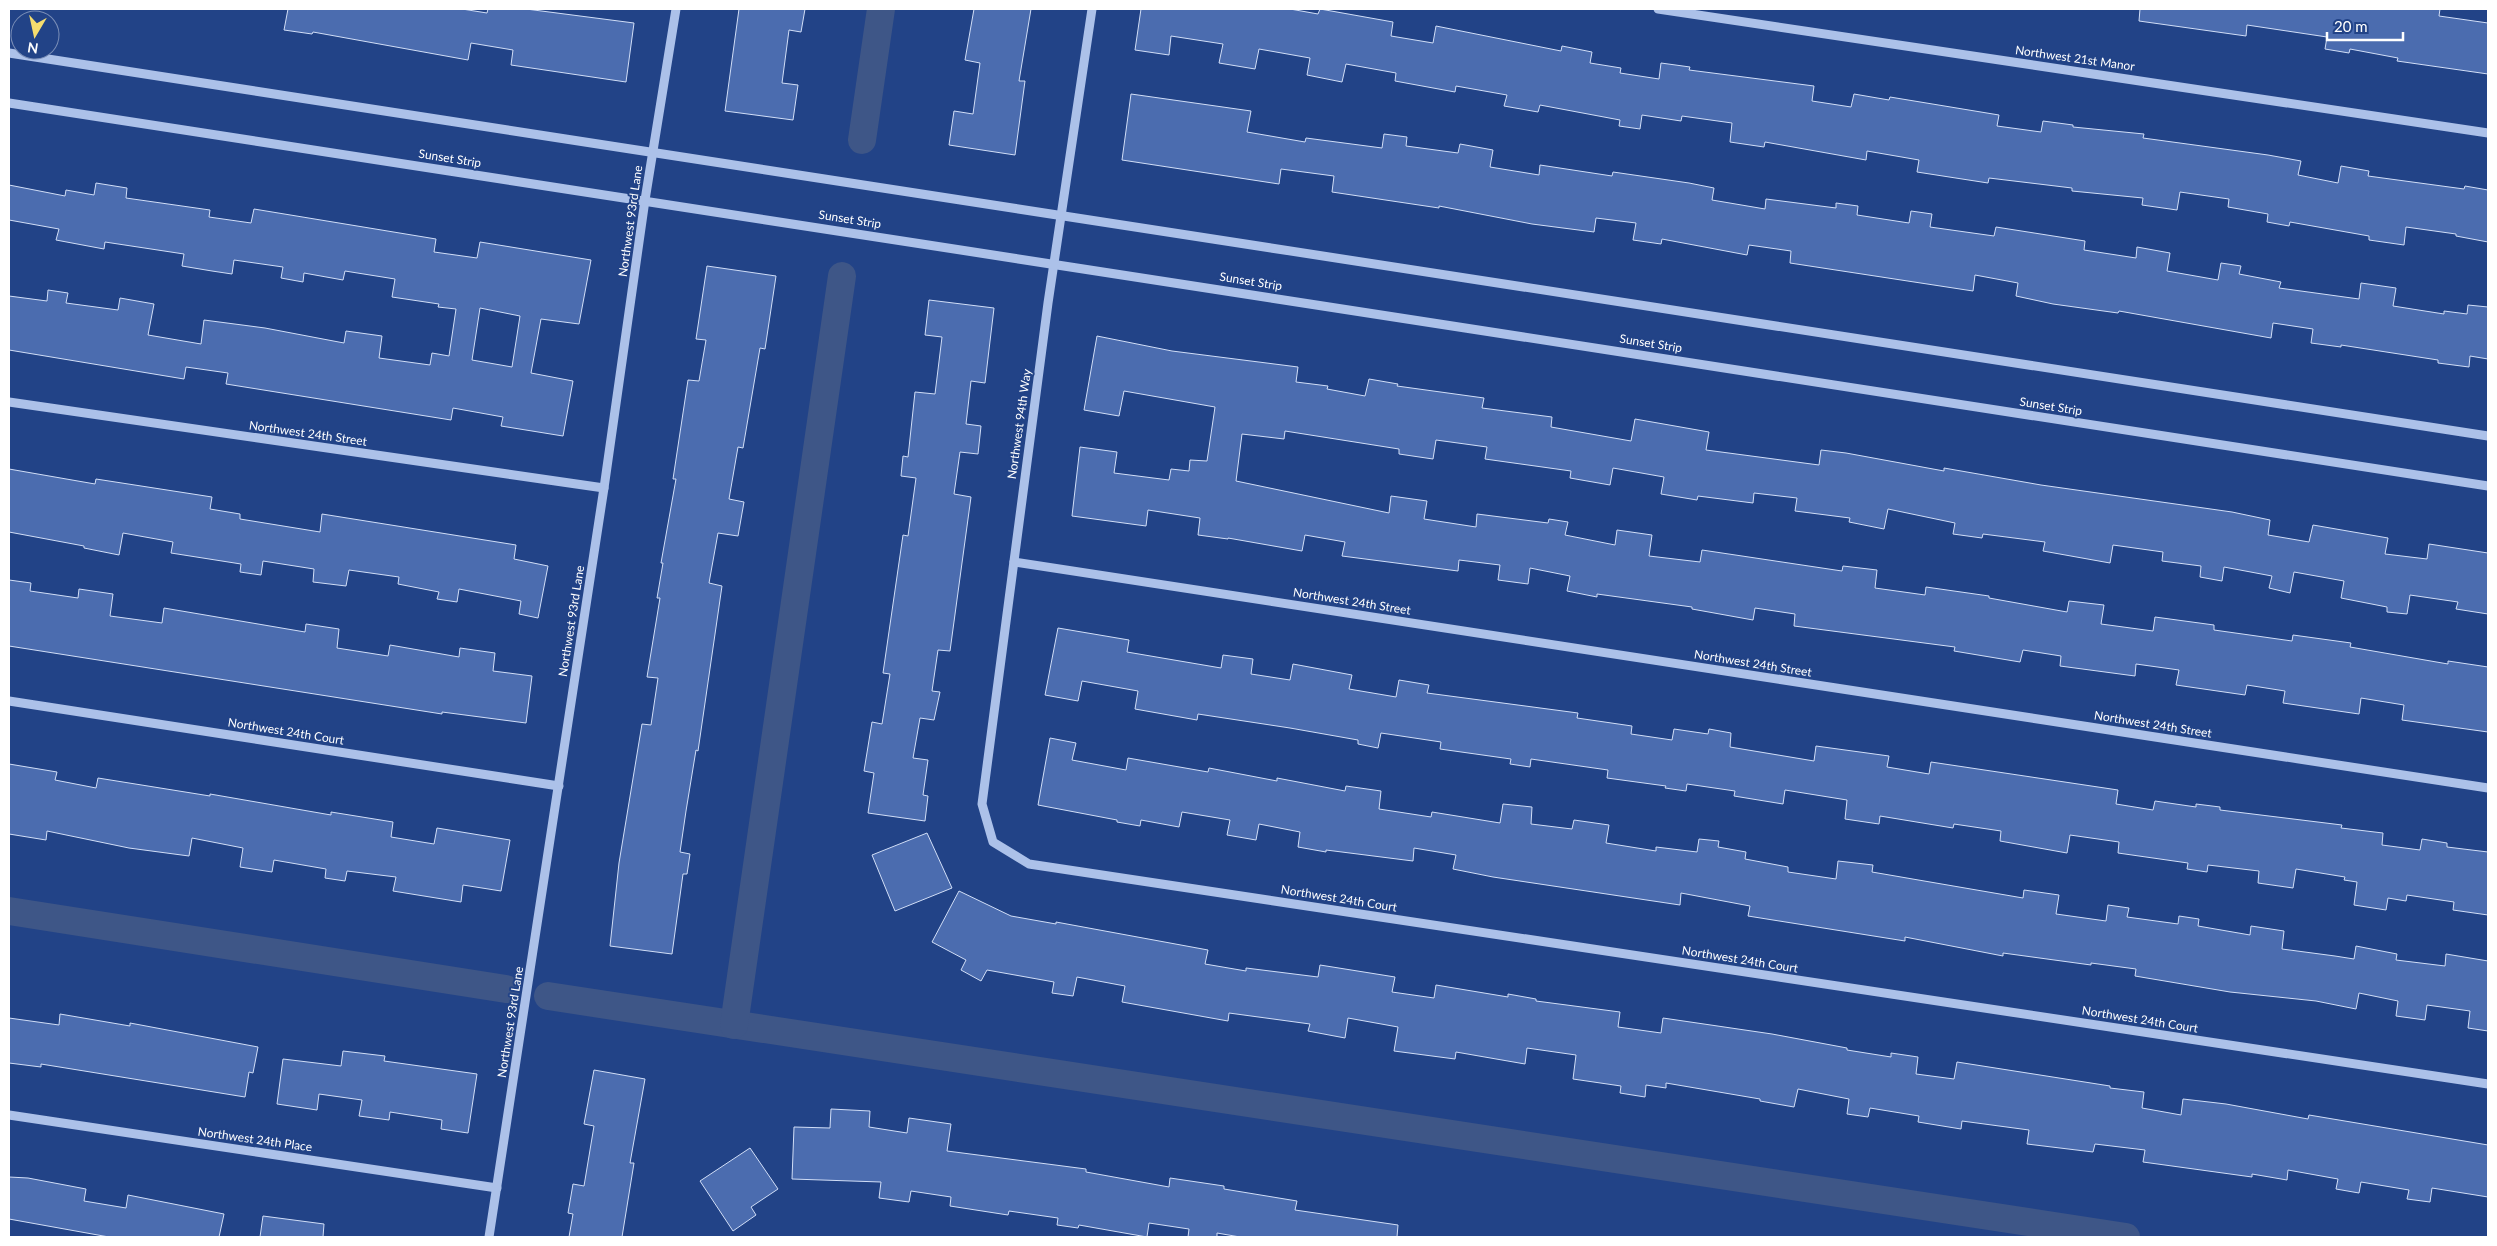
<svg xmlns="http://www.w3.org/2000/svg" width="2497" height="1246" font-family="Lato,sans-serif">
	<style>
		.lines { fill: none; stroke-linecap: round; stroke-linejoin: round }
		.canal { stroke: #3e5687; stroke-width: 28 }
		.building { fill: #4b6caf; stroke: #d1def7; fill-rule: evenodd }
		.minor { stroke: #acc1e9; stroke-width: 9 }
		.labels { text-anchor: middle; dominant-baseline: central; stroke-width: 4; stroke-linejoin: round; paint-order: stroke }
		.street-label { font-size: 12px; fill: #fff; stroke: #224387 }
	</style>
	<rect width="100%" height="100%" fill="#224387"/>
	<g class="lines">
		<!-- canal -->
		<g class="canal">
			<path d="M 862,140 L 881,9"/>
			<path d="M 9,911 L 506,989"/>
			<path d="M 548,996 L 2126,1237"/>
			<path d="M 734,1025 L 842,276"/>
		</g>
	</g>
	<!-- building -->
	<g class="building">
		<path d="M 288,9 L 462,9 L 487,13 L 488,9 L 526,9 L 634,23 L 626,82 L 511,65 L 513,50 L 471,43 L 468,60 L 313,32 L 312,34 L 284,30 Z"/>
		<path d="M 739,9 L 805,9 L 801,32 L 789,30 L 782,83 L 798,85 L 793,120 L 725,111 Z"/>
		<path d="M 974,9 L 1031,9 L 1019,81 L 1025,81 L 1015,155 L 949,145 L 954,111 L 973,114 L 980,63 L 965,60 Z"/>
		<path d="M 1141,9 L 1290,9 L 1318,14 L 1320,9 L 1393,22 L 1391,36 L 1433,43 L 1436,26 L 1561,51 L 1562,46 L 1592,52 L 1590,63 L 1621,68 L 1620,73 L 1659,79 L 1661,63 L 1690,67 L 1689,70 L 1814,86 L 1812,101 L 1851,107 L 1854,94 L 1889,100 L 1890,97 L 1999,115 L 1997,126 L 2041,132 L 2043,121 L 2073,125 L 2073,127 L 2144,134 L 2143,138 L 2268,155 L 2301,161 L 2298,175 L 2338,183 L 2341,166 L 2369,171 L 2368,176 L 2464,189 L 2465,186 L 2488,190 L 2488,242 L 2456,236 L 2456,234 L 2406,227 L 2404,245 L 2369,240 L 2369,236 L 2290,222 L 2289,226 L 2267,222 L 2268,214 L 2228,207 L 2229,199 L 2180,192 L 2177,210 L 2142,205 L 2143,198 L 2072,191 L 2072,188 L 1989,178 L 1988,183 L 1917,172 L 1919,160 L 1867,151 L 1866,160 L 1765,142 L 1764,147 L 1730,142 L 1732,123 L 1682,116 L 1681,121 L 1642,115 L 1640,129 L 1619,126 L 1620,120 L 1540,105 L 1538,112 L 1504,106 L 1507,95 L 1456,86 L 1455,92 L 1395,81 L 1396,73 L 1346,64 L 1342,82 L 1307,75 L 1310,58 L 1259,49 L 1255,69 L 1219,63 L 1223,44 L 1171,36 L 1169,55 L 1135,50 Z"/>
		<path d="M 2140,9 L 2440,9 L 2439,16 L 2488,23 L 2488,74 L 2397,61 L 2398,58 L 2350,49 L 2349,53 L 2325,49 L 2327,37 L 2247,25 L 2246,36 L 2139,21 Z"/>
		<path d="M 1131,94 L 1251,111 L 1247,132 L 1305,142 L 1306,138 L 1382,148 L 1384,134 L 1407,137 L 1406,146 L 1458,153 L 1460,144 L 1493,150 L 1490,167 L 1539,175 L 1540,165 L 1612,176 L 1613,172 L 1689,183 L 1714,188 L 1712,200 L 1765,209 L 1766,199 L 1836,208 L 1836,203 L 1858,206 L 1857,215 L 1909,223 L 1911,211 L 1932,214 L 1930,227 L 1994,236 L 1996,227 L 2085,241 L 2084,250 L 2136,258 L 2137,247 L 2170,253 L 2167,271 L 2218,280 L 2221,263 L 2241,266 L 2239,274 L 2281,282 L 2279,288 L 2359,299 L 2361,283 L 2396,288 L 2393,306 L 2444,314 L 2444,311 L 2467,314 L 2468,305 L 2488,307 L 2488,359 L 2470,356 L 2469,367 L 2438,363 L 2438,360 L 2341,345 L 2341,347 L 2311,343 L 2313,329 L 2273,323 L 2271,338 L 2119,311 L 2118,313 L 2053,304 L 2016,296 L 2018,283 L 1975,275 L 1973,291 L 1790,263 L 1791,251 L 1749,245 L 1747,255 L 1662,239 L 1661,244 L 1633,240 L 1636,223 L 1596,218 L 1594,232 L 1532,224 L 1439,206 L 1439,208 L 1332,192 L 1334,176 L 1281,169 L 1279,184 L 1122,160 Z"/>
		<path d="M 96,183 L 127,188 L 126,198 L 210,210 L 209,217 L 251,223 L 254,209 L 436,239 L 434,252 L 477,258 L 480,242 L 591,260 L 579,324 L 541,319 L 531,373 L 573,381 L 563,436 L 501,426 L 503,417 L 453,408 L 451,420 L 226,384 L 228,373 L 186,367 L 184,379 L 9,350 L 9,296 L 47,301 L 48,290 L 68,293 L 66,303 L 118,310 L 120,298 L 154,304 L 148,335 L 201,344 L 204,320 L 265,328 L 344,343 L 346,331 L 382,336 L 379,358 L 430,365 L 432,353 L 449,356 L 456,309 L 438,307 L 439,304 L 392,297 L 395,279 L 345,271 L 343,280 L 304,273 L 303,282 L 281,278 L 283,267 L 234,260 L 232,274 L 212,271 L 182,266 L 184,254 L 105,242 L 104,249 L 56,240 L 59,229 L 9,220 L 9,185 L 65,196 L 66,190 L 94,195 ZM 480,308 L 520,316 L 512,367 L 472,360 Z"/>
		<path d="M 707,266 L 776,276 L 765,349 L 760,348 L 743,448 L 738,447 L 729,499 L 744,502 L 738,536 L 718,533 L 709,583 L 722,586 L 698,751 L 696,750 L 686,811 L 680,852 L 690,854 L 687,874 L 683,874 L 672,954 L 610,946 L 619,863 L 642,724 L 651,725 L 658,678 L 647,677 L 660,598 L 657,598 L 663,563 L 661,563 L 676,479 L 673,479 L 688,380 L 699,381 L 706,340 L 696,339 Z"/>
		<path d="M 929,300 L 994,308 L 985,383 L 971,381 L 966,424 L 981,426 L 978,454 L 960,452 L 954,494 L 971,497 L 950,651 L 938,650 L 932,691 L 940,692 L 934,720 L 920,718 L 913,758 L 928,760 L 923,795 L 928,796 L 925,821 L 868,813 L 874,773 L 864,771 L 872,722 L 882,724 L 890,674 L 883,673 L 903,535 L 908,536 L 916,478 L 901,476 L 903,456 L 908,457 L 915,392 L 935,394 L 942,337 L 925,335 Z"/>
		<path d="M 1097,336 L 1172,351 L 1298,367 L 1296,382 L 1328,386 L 1327,389 L 1365,396 L 1369,379 L 1398,384 L 1397,386 L 1484,398 L 1482,408 L 1552,417 L 1551,427 L 1631,441 L 1635,419 L 1709,432 L 1706,450 L 1819,465 L 1821,450 L 1846,453 L 1944,471 L 1944,468 L 2041,485 L 2232,512 L 2270,520 L 2268,535 L 2309,542 L 2313,525 L 2388,538 L 2385,554 L 2427,559 L 2429,544 L 2488,553 L 2488,614 L 2456,609 L 2458,602 L 2410,595 L 2407,614 L 2387,612 L 2387,607 L 2341,598 L 2344,581 L 2294,572 L 2290,593 L 2269,588 L 2272,576 L 2224,567 L 2222,581 L 2200,577 L 2201,566 L 2162,561 L 2163,552 L 2113,545 L 2110,563 L 2043,551 L 2045,542 L 1983,534 L 1982,538 L 1953,534 L 1955,523 L 1888,509 L 1884,529 L 1849,522 L 1850,518 L 1795,511 L 1797,498 L 1754,493 L 1753,503 L 1698,496 L 1697,500 L 1661,494 L 1664,477 L 1613,468 L 1610,485 L 1570,478 L 1571,471 L 1485,459 L 1487,447 L 1436,440 L 1433,459 L 1399,454 L 1399,449 L 1285,431 L 1284,439 L 1242,434 L 1236,481 L 1389,513 L 1391,496 L 1427,501 L 1424,519 L 1476,527 L 1477,514 L 1548,523 L 1549,519 L 1568,522 L 1565,535 L 1615,545 L 1617,530 L 1652,535 L 1649,556 L 1700,562 L 1702,550 L 1842,571 L 1843,566 L 1877,570 L 1875,588 L 1925,595 L 1926,587 L 1989,596 L 1989,598 L 2067,612 L 2069,601 L 2104,605 L 2101,624 L 2153,631 L 2155,617 L 2214,625 L 2214,630 L 2292,641 L 2293,635 L 2351,643 L 2350,647 L 2448,664 L 2448,661 L 2488,667 L 2488,732 L 2402,720 L 2404,705 L 2361,698 L 2359,714 L 2283,703 L 2285,691 L 2247,685 L 2245,695 L 2176,685 L 2179,670 L 2136,664 L 2135,676 L 2060,666 L 2061,656 L 2023,650 L 2020,662 L 1954,651 L 1955,647 L 1794,626 L 1795,614 L 1755,608 L 1753,620 L 1692,609 L 1692,607 L 1597,594 L 1597,597 L 1567,591 L 1570,576 L 1530,568 L 1528,584 L 1498,580 L 1500,565 L 1459,560 L 1458,571 L 1342,556 L 1345,542 L 1305,535 L 1302,551 L 1228,538 L 1228,539 L 1198,535 L 1200,518 L 1148,510 L 1146,526 L 1072,516 L 1080,447 L 1117,452 L 1114,473 L 1169,480 L 1171,469 L 1189,471 L 1190,460 L 1207,461 L 1215,407 L 1124,391 L 1119,416 L 1084,410 Z"/>
		<path d="M 9,469 L 95,484 L 96,479 L 212,497 L 210,509 L 240,514 L 240,519 L 320,532 L 322,514 L 516,545 L 514,559 L 548,566 L 538,618 L 519,614 L 521,601 L 459,589 L 457,602 L 437,599 L 439,592 L 398,584 L 399,577 L 349,570 L 346,586 L 313,582 L 314,569 L 263,561 L 261,575 L 240,572 L 241,564 L 171,553 L 173,542 L 123,533 L 119,555 L 84,548 L 84,546 L 9,532 Z"/>
		<path d="M 9,580 L 31,583 L 30,591 L 78,598 L 79,589 L 113,594 L 110,616 L 162,623 L 164,608 L 305,632 L 306,624 L 339,629 L 337,648 L 388,656 L 390,645 L 459,657 L 460,648 L 495,653 L 493,671 L 532,676 L 526,723 L 442,712 L 442,714 L 9,646 Z"/>
		<path d="M 1058,628 L 1129,640 L 1127,652 L 1221,668 L 1223,655 L 1253,659 L 1251,674 L 1290,680 L 1293,664 L 1352,675 L 1349,689 L 1396,697 L 1399,680 L 1429,685 L 1427,693 L 1578,713 L 1577,718 L 1632,726 L 1631,734 L 1672,740 L 1674,729 L 1708,734 L 1709,729 L 1731,733 L 1730,747 L 1814,761 L 1816,746 L 1889,756 L 1887,767 L 1929,774 L 1931,762 L 2118,790 L 2116,804 L 2153,810 L 2155,801 L 2196,807 L 2196,804 L 2220,807 L 2220,810 L 2342,825 L 2341,828 L 2383,833 L 2382,845 L 2420,850 L 2422,839 L 2447,843 L 2447,847 L 2488,852 L 2488,915 L 2453,910 L 2454,902 L 2407,895 L 2406,901 L 2388,898 L 2386,910 L 2354,905 L 2357,882 L 2344,880 L 2345,877 L 2296,869 L 2293,888 L 2258,883 L 2259,871 L 2208,865 L 2207,872 L 2187,869 L 2188,863 L 2118,853 L 2119,842 L 2070,835 L 2067,853 L 2000,841 L 2001,831 L 1954,824 L 1953,828 L 1880,816 L 1879,824 L 1845,819 L 1847,800 L 1785,790 L 1783,804 L 1734,796 L 1735,791 L 1687,784 L 1686,791 L 1665,788 L 1666,786 L 1607,778 L 1608,770 L 1531,759 L 1530,767 L 1510,764 L 1511,759 L 1440,749 L 1441,742 L 1381,733 L 1378,748 L 1358,744 L 1358,740 L 1290,728 L 1198,714 L 1197,720 L 1135,709 L 1138,691 L 1082,681 L 1078,701 L 1045,695 Z"/>
		<path d="M 1050,738 L 1076,743 L 1072,760 L 1126,770 L 1128,758 L 1208,772 L 1209,768 L 1277,781 L 1277,778 L 1345,791 L 1346,786 L 1381,791 L 1379,809 L 1431,817 L 1432,812 L 1500,823 L 1503,804 L 1532,807 L 1531,824 L 1572,829 L 1574,820 L 1609,825 L 1606,843 L 1656,851 L 1656,847 L 1697,852 L 1699,839 L 1719,841 L 1718,847 L 1746,852 L 1745,859 L 1788,867 L 1788,872 L 1836,879 L 1838,861 L 1873,865 L 1872,872 L 2023,898 L 2024,890 L 2059,895 L 2056,914 L 2106,921 L 2108,905 L 2129,908 L 2127,917 L 2178,924 L 2179,916 L 2199,919 L 2198,926 L 2250,935 L 2251,926 L 2284,931 L 2282,949 L 2335,956 L 2354,959 L 2356,946 L 2397,954 L 2396,960 L 2445,966 L 2446,954 L 2488,961 L 2488,1031 L 2468,1028 L 2470,1011 L 2427,1005 L 2425,1020 L 2396,1016 L 2398,1001 L 2359,993 L 2356,1009 L 2316,1001 L 2230,992 L 2135,976 L 2136,969 L 2091,963 L 2091,965 L 2003,953 L 2003,956 L 1905,937 L 1905,941 L 1773,920 L 1748,916 L 1750,906 L 1681,893 L 1680,905 L 1493,877 L 1453,869 L 1456,855 L 1414,848 L 1413,861 L 1326,850 L 1326,852 L 1298,847 L 1300,832 L 1259,824 L 1256,840 L 1227,835 L 1230,820 L 1182,812 L 1179,827 L 1141,820 L 1140,826 L 1117,822 L 1117,820 L 1038,805 Z"/>
		<path d="M 9,764 L 57,772 L 55,780 L 96,788 L 98,778 L 210,796 L 210,794 L 331,815 L 331,812 L 393,822 L 391,837 L 434,844 L 437,828 L 510,840 L 501,891 L 463,885 L 461,902 L 393,891 L 396,877 L 347,871 L 345,881 L 325,878 L 326,869 L 274,860 L 272,872 L 240,867 L 243,848 L 192,838 L 189,856 L 129,848 L 47,831 L 46,840 L 9,834 Z"/>
		<path d="M 927,833 L 952,888 L 895,911 L 872,855 Z"/>
		<path d="M 959,891 L 1011,916 L 1056,924 L 1056,922 L 1208,950 L 1205,964 L 1246,971 L 1246,968 L 1318,977 L 1320,965 L 1395,977 L 1392,992 L 1434,998 L 1436,985 L 1508,997 L 1508,994 L 1536,999 L 1536,1001 L 1620,1012 L 1618,1027 L 1661,1033 L 1663,1018 L 1772,1034 L 1847,1048 L 1847,1050 L 1891,1057 L 1891,1053 L 1918,1057 L 1916,1074 L 1954,1079 L 1957,1062 L 2110,1086 L 2110,1088 L 2144,1092 L 2142,1108 L 2181,1115 L 2183,1099 L 2226,1104 L 2308,1119 L 2309,1115 L 2488,1145 L 2488,1197 L 2432,1188 L 2430,1202 L 2407,1199 L 2409,1190 L 2361,1182 L 2359,1193 L 2336,1189 L 2338,1179 L 2288,1170 L 2287,1180 L 2252,1174 L 2252,1177 L 2143,1162 L 2145,1150 L 2095,1144 L 2093,1152 L 2027,1144 L 2029,1130 L 1962,1121 L 1961,1129 L 1918,1122 L 1919,1116 L 1870,1108 L 1868,1117 L 1847,1114 L 1849,1099 L 1798,1089 L 1794,1107 L 1760,1101 L 1760,1099 L 1666,1083 L 1666,1088 L 1646,1085 L 1645,1097 L 1620,1093 L 1621,1086 L 1573,1079 L 1576,1055 L 1527,1048 L 1525,1064 L 1456,1052 L 1455,1059 L 1394,1051 L 1398,1027 L 1348,1018 L 1345,1038 L 1308,1031 L 1310,1024 L 1229,1013 L 1228,1021 L 1122,1002 L 1125,986 L 1077,977 L 1073,996 L 1052,993 L 1054,982 L 987,970 L 981,981 L 961,970 L 966,960 L 932,942 Z"/>
		<path d="M 60,1014 L 130,1026 L 130,1023 L 258,1047 L 253,1073 L 249,1072 L 245,1097 L 41,1064 L 41,1067 L 9,1063 L 9,1018 L 59,1025 Z"/>
		<path d="M 343,1051 L 385,1056 L 384,1061 L 477,1074 L 468,1133 L 441,1129 L 442,1120 L 390,1112 L 389,1120 L 359,1116 L 362,1100 L 319,1094 L 317,1110 L 277,1104 L 283,1059 L 341,1066 Z"/>
		<path d="M 594,1070 L 645,1079 L 630,1163 L 634,1163 L 622,1237 L 569,1237 L 573,1214 L 568,1213 L 573,1184 L 584,1186 L 594,1126 L 584,1124 Z"/>
		<path d="M 831,1109 L 870,1111 L 869,1127 L 907,1133 L 909,1118 L 951,1124 L 947,1151 L 1086,1169 L 1086,1172 L 1169,1187 L 1170,1178 L 1224,1186 L 1224,1189 L 1297,1201 L 1295,1210 L 1398,1225 L 1397,1237 L 1240,1237 L 1217,1233 L 1217,1237 L 1188,1237 L 1189,1229 L 1149,1223 L 1147,1237 L 1079,1225 L 1078,1228 L 1057,1225 L 1058,1218 L 1009,1211 L 1008,1215 L 950,1206 L 951,1197 L 911,1191 L 909,1202 L 879,1198 L 881,1182 L 792,1179 L 794,1127 L 830,1128 Z"/>
		<path d="M 750,1148 L 778,1189 L 751,1207 L 756,1215 L 733,1231 L 700,1181 Z"/>
		<path d="M 9,1177 L 28,1178 L 86,1189 L 84,1201 L 126,1208 L 128,1195 L 224,1214 L 219,1237 L 109,1237 L 9,1219 Z"/>
		<path d="M 263,1216 L 324,1224 L 323,1237 L 260,1237 Z"/>
	</g>
	<g class="lines">
		<!-- minor -->
		<g class="minor">
			<path d="M 1092,9 L 1048,303 L 982,804 L 993,842 L 1029,864 L 2488,1084"/>
			<path d="M 1658,9 L 2488,133"/>
			<path d="M 9,53 L 2488,436"/>
			<path d="M 9,103 L 2488,486"/>
			<path d="M 9,402 L 604,488"/>
			<path d="M 1014,562 L 2488,788"/>
			<path d="M 9,701 L 559,786"/>
			<path d="M 9,1115 L 497,1188"/>
			<path d="M 489,1237 L 604,488 L 645,200 L 676,9"/>
		</g>
	</g>
	<g class="labels">
		<!-- street labels -->
		<g class="street-label">
			<text transform="translate(2075 58) rotate(8)">Northwest 21st Manor</text>
			<text transform="translate(450 158) rotate(9)">Sunset Strip</text>
			<text transform="translate(850 219) rotate(9)">Sunset Strip</text>
			<text transform="translate(630 221) rotate(-82)">Northwest 93rd Lane</text>
			<text transform="translate(1251 281) rotate(9)">Sunset Strip</text>
			<text transform="translate(1651 343) rotate(9)">Sunset Strip</text>
			<text transform="translate(2051 406) rotate(9)">Sunset Strip</text>
			<text transform="translate(1019 424) rotate(-82)">Northwest 94th Way</text>
			<text transform="translate(308 433) rotate(8)">Northwest 24th Street</text>
			<text transform="translate(1352 601) rotate(9)">Northwest 24th Street</text>
			<text transform="translate(571 621) rotate(-81)">Northwest 93rd Lane</text>
			<text transform="translate(1753 663) rotate(9)">Northwest 24th Street</text>
			<text transform="translate(2153 724) rotate(9)">Northwest 24th Street</text>
			<text transform="translate(286 731) rotate(9)">Northwest 24th Court</text>
			<text transform="translate(1339 898) rotate(9)">Northwest 24th Court</text>
			<text transform="translate(1740 959) rotate(9)">Northwest 24th Court</text>
			<text transform="translate(2140 1019) rotate(9)">Northwest 24th Court</text>
			<text transform="translate(510 1022) rotate(-81)">Northwest 93rd Lane</text>
			<text transform="translate(255 1139) rotate(8)">Northwest 24th Place</text>
		</g>
	</g>
	<!-- border -->
	<rect width="2497" height="1246" fill="none" stroke="#ffffff" stroke-width="20"/>
	<!-- north arrow -->
	<g transform="translate(35 35) rotate(189)"><circle r="24" fill="#224387" stroke="#7a8eb7"/>
	<path d="M0-4L9 19L0 12L-9 19Z" fill="#f5dd6e"/>
	<text y="-8" font-size="14" font-weight="bold" text-anchor="middle" fill="#ffffff">N</text>
	</g>
	<!-- scale -->
	<path d="M2327 32v8h76v-8" fill="none" stroke="#ffffff" stroke-width="2.5"/>
	<text x="2334" y="32" font-size="15" fill="#ffffff" stroke="#224387" stroke-width="4" paint-order="stroke">20 m</text>
</svg>
